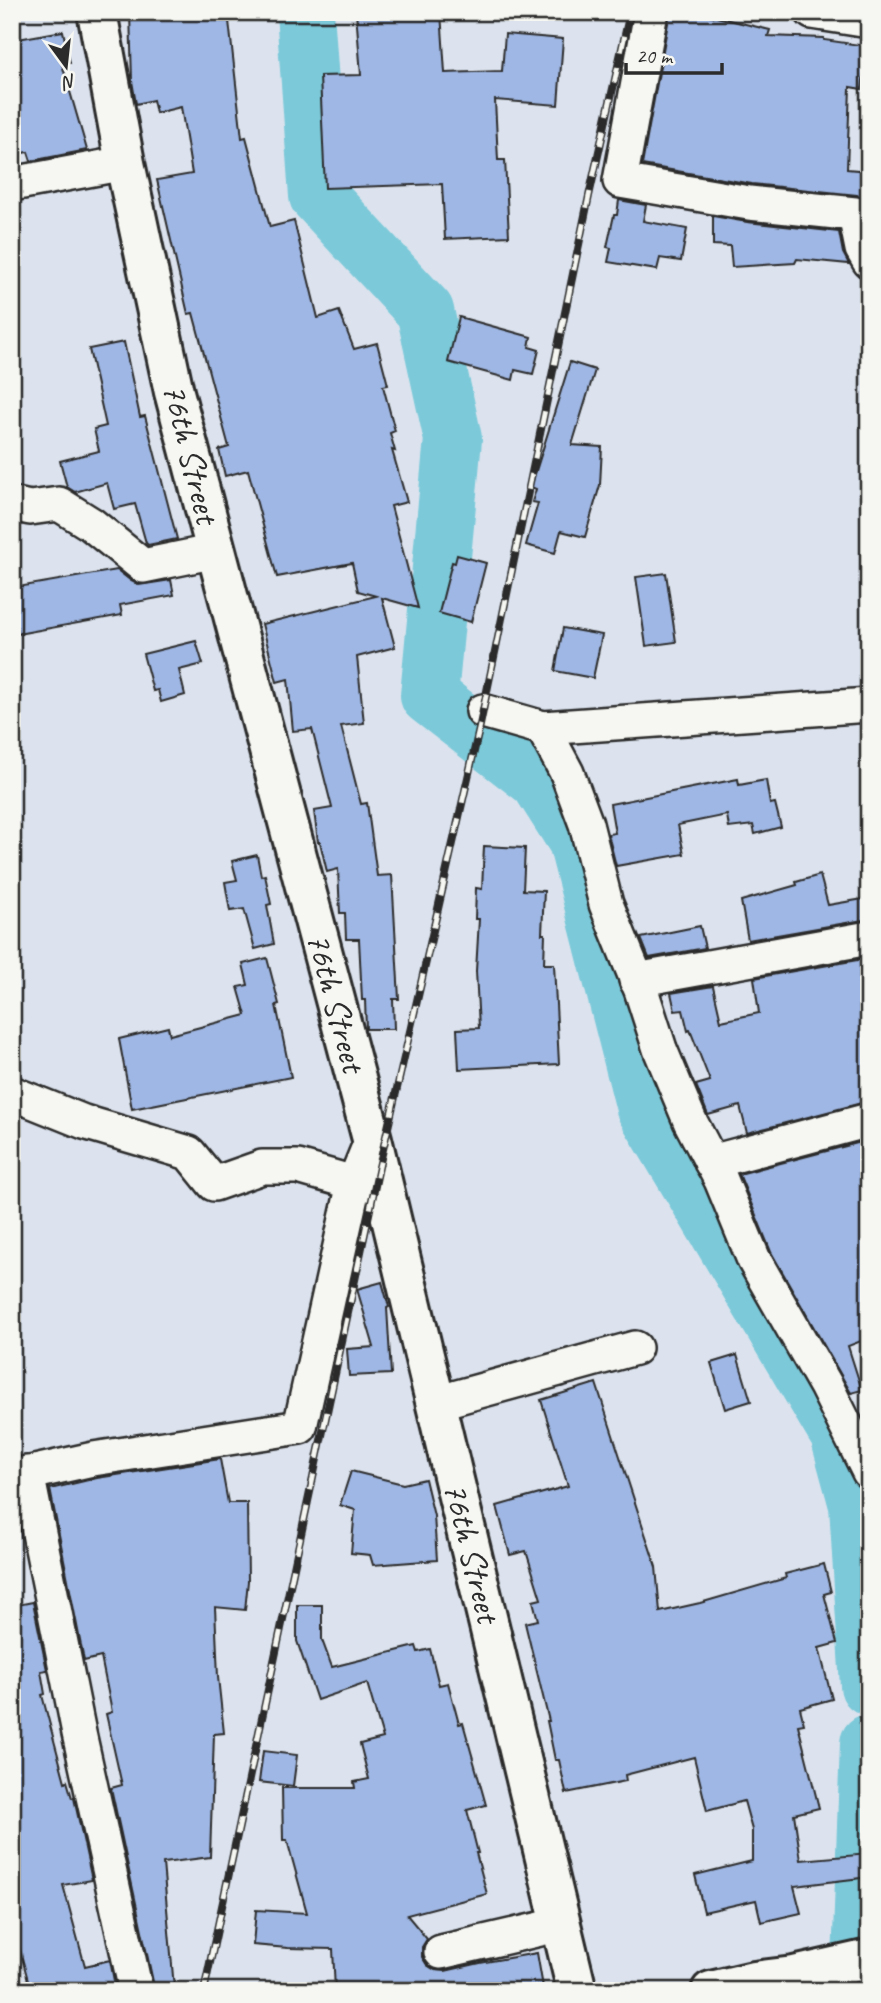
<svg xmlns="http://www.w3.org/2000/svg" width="881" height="2003" font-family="Caveat,sans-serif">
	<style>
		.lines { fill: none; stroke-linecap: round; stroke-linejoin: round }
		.river { stroke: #7bc9d9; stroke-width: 58 }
		.building { fill: #9fb7e4; stroke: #2b2b2b; stroke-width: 2 }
		.minor-casing { stroke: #2b2b2b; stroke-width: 38 }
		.tertiary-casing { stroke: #2b2b2b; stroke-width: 44 }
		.minor { stroke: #f6f6f2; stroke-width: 33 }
		.tertiary { stroke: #f6f6f2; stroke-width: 38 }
		.rail-casing { stroke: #2b2b2b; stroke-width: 8 }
		.rail { stroke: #f6f6f2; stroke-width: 5; stroke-dasharray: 16; stroke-linecap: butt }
		.labels { text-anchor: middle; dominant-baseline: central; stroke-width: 7; stroke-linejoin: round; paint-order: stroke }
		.street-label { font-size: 35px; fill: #2b2b2b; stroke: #f6f6f2 }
	</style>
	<rect width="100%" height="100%" fill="#dce3ee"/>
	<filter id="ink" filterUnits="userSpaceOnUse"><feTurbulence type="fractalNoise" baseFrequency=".0143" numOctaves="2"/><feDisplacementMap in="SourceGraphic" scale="14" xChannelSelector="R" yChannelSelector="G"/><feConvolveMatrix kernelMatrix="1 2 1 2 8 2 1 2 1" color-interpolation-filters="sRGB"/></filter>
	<g filter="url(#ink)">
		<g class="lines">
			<!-- river -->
			<g class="river">
				<path d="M 305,12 L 318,196 L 425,311 L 453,439 L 429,696 L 539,781 L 577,841 L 645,1108 L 839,1435 L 858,1505 L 869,1686"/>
				<path d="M 860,1991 L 869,1743"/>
			</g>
		</g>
		<!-- building -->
		<g class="building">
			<path d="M 130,12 L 228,12 L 242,138 L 246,137 L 270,227 L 294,221 L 318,318 L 339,311 L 354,349 L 377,343 L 388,385 L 383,386 L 395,431 L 390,433 L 395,451 L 392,450 L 407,502 L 391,506 L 418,608 L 382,598 L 395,647 L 357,657 L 364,723 L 341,726 L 361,804 L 367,803 L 377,876 L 392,875 L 399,999 L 393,999 L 394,1029 L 366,1029 L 365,1000 L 362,1000 L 359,939 L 346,939 L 345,913 L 340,913 L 338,869 L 327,872 L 320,842 L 318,842 L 314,811 L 332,808 L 312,729 L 293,731 L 288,679 L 277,682 L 262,624 L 376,596 L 358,591 L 352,563 L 277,577 L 248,470 L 225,476 L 219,450 L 229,447 L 193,313 L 188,314 L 157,180 L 192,174 L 181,107 L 156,113 L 153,100 L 136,104 L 132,81 Z"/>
			<path d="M 356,12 L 441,12 L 445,73 L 502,71 L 505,34 L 563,39 L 558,105 L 495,100 L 498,160 L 505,160 L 509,236 L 445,239 L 442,184 L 325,188 L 320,76 L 361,75 Z"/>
			<path d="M 670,12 L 696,12 L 770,30 L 768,36 L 824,38 L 824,40 L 867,46 L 862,89 L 850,87 L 847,169 L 869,171 L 869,201 L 857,195 L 752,184 L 642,165 Z"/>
			<path d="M 63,31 L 70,63 L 62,64 L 87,150 L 31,161 L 28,152 L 12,155 L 12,40 Z"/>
			<path d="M 619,200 L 646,205 L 643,221 L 687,229 L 681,261 L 660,258 L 657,270 L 608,262 L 611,248 L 607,247 L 614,215 L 617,215 Z"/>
			<path d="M 713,216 L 747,222 L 839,232 L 843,253 L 849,264 L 797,259 L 795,263 L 732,267 L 730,246 L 713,245 Z"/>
			<path d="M 459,317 L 531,337 L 529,347 L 539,350 L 533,374 L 515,370 L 513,380 L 448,362 Z"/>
			<path d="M 124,342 L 140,417 L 145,416 L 177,539 L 148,545 L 146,543 L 135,504 L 114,509 L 107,483 L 75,492 L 67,487 L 60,461 L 99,451 L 94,429 L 106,426 L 89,349 Z"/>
			<path d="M 570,362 L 595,370 L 572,445 L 602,447 L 600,485 L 585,537 L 561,531 L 555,553 L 526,545 L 538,503 L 532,502 L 536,489 L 531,487 Z"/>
			<path d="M 457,555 L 486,563 L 471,622 L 439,613 L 452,562 L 455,563 Z"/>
			<path d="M 117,570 L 131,581 L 139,585 L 171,580 L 174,595 L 120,605 L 122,615 L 12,635 L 12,588 Z"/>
			<path d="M 666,573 L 676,642 L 646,646 L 636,577 Z"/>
			<path d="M 563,628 L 602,635 L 593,678 L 555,671 Z"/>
			<path d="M 196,641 L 203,664 L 179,670 L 185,695 L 161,702 L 158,690 L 153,691 L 143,654 Z"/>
			<path d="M 738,779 L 739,785 L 766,780 L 770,804 L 775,803 L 781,827 L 755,834 L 753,825 L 729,828 L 727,815 L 678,825 L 684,854 L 616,866 L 608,834 L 615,833 L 610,804 Z"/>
			<path d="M 484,846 L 525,848 L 523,890 L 544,891 L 542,934 L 545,934 L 544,964 L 554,964 L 559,1064 L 459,1069 L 457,1029 L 479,1028 L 476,971 L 479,919 L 475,919 L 476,888 L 482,889 Z"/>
			<path d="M 257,855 L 261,876 L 265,875 L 271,904 L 267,905 L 274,944 L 255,949 L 244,909 L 230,911 L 225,882 L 237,880 L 232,861 Z"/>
			<path d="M 820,875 L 828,905 L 869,898 L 869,919 L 748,940 L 741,901 L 797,885 L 796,882 Z"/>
			<path d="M 700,926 L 705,948 L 649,958 L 641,938 Z"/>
			<path d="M 267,958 L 279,1004 L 276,1005 L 291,1077 L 132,1109 L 119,1039 L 168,1027 L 170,1035 L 246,1015 L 238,987 L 248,985 L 243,964 Z"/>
			<path d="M 869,958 L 869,1101 L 747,1133 L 740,1106 L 708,1115 L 696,1085 L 710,1081 L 690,1030 L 688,1031 L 683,1010 L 675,1011 L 671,993 L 713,986 L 721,1021 L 759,1013 L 754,978 Z"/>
			<path d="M 869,1140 L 869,1338 L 848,1346 L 862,1390 L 851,1393 L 771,1252 L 739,1174 Z"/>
			<path d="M 382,1282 L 389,1307 L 387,1308 L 391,1374 L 349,1376 L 347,1349 L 374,1347 L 357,1289 Z"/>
			<path d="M 737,1355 L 751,1401 L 725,1409 L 711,1363 Z"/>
			<path d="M 596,1383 L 656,1567 L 660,1612 L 700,1603 L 786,1578 L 785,1574 L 824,1564 L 831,1592 L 824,1594 L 837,1643 L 819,1648 L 832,1699 L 800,1708 L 804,1724 L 798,1725 L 819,1808 L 794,1814 L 801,1860 L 869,1854 L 869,1877 L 794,1886 L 801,1913 L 761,1922 L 756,1900 L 704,1912 L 695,1875 L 752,1861 L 752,1830 L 744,1801 L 707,1811 L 694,1757 L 625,1775 L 626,1781 L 566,1793 L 559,1760 L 555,1760 L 547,1721 L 549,1721 L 525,1623 L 538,1620 L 533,1601 L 541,1599 L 526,1551 L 510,1555 L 497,1506 L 568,1486 L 541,1400 Z"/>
			<path d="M 220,1459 L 228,1503 L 247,1503 L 248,1581 L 245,1610 L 215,1607 L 218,1677 L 224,1733 L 214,1734 L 210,1857 L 163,1863 L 174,1988 L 169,1988 L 170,1991 L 155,1991 L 111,1788 L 122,1785 L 106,1714 L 112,1712 L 101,1657 L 84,1661 L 50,1489 L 97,1478 Z"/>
			<path d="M 351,1471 L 403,1484 L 425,1479 L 434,1516 L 437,1560 L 373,1565 L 370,1555 L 351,1553 L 355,1510 L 340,1505 Z"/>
			<path d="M 33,1602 L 47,1670 L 41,1671 L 45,1694 L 42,1695 L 65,1782 L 67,1781 L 72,1798 L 74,1798 L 92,1880 L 63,1885 L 85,1966 L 110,1960 L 116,1991 L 26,1991 L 25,1981 L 28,1980 L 12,1921 L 12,1871 L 18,1871 L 15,1822 L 12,1822 L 12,1606 Z"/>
			<path d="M 297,1605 L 322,1605 L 322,1640 L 332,1667 L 416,1646 L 418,1652 L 430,1649 L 439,1685 L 448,1683 L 459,1724 L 463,1723 L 486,1805 L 467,1810 L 478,1853 L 476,1853 L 487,1894 L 407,1915 L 427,1939 L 422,1947 L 422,1957 L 427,1965 L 435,1970 L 445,1971 L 480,1963 L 537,1953 L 543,1987 L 521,1991 L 335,1991 L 333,1949 L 288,1948 L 253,1945 L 256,1910 L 307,1913 L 287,1840 L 283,1840 L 282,1788 L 355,1788 L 354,1782 L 369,1779 L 360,1744 L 383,1738 L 367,1683 L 317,1700 L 297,1641 Z"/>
			<path d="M 263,1751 L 297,1755 L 293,1786 L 259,1782 Z"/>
		</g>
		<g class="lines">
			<!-- minor casing -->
			<g class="minor-casing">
				<g id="minor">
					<path d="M 651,12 L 620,181 L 749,203 L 855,214 L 862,249 L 869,261"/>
					<path d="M 812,12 L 869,21"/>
					<path d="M 12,184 L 125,163"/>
					<path d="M 12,504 L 30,508 L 59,504 L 91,524 L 143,566 L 216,551"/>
					<path d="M 483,711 L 543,728 L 869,705"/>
					<path d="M 543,728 L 567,773 L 586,824 L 606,904 L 641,990 L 660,1049 L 690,1121 L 721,1180 L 754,1260 L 826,1386 L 869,1472"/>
					<path d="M 636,980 L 869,938"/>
					<path d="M 12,1093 L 84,1122 L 189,1153 L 214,1184 L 262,1167 L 298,1167 L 354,1183"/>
					<path d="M 711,1162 L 869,1120"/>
					<path d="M 436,1403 L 635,1348"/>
					<path d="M 27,1473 L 79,1733 L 136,1991"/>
					<path d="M 12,1477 L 93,1459 L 300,1427 L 354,1183 L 372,1139"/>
					<path d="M 441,1952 L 562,1924"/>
				</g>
			</g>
			<!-- tertiary casing -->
			<g class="tertiary-casing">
				<g id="tertiary">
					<path d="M 97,12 L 125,163 L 174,392 L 372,1139 L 577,1991"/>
					<path d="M 711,1991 L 754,1981 L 794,1976 L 869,1959"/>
				</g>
			</g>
			<!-- minor -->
			<use href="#minor" class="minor"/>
			<!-- tertiary -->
			<use href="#tertiary" class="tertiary"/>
			<!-- rail casing -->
			<g class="rail-casing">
				<path id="rail" d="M 204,1991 L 379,1167 L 480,725 L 589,196 L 630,12"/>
			</g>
			<!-- rail -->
			<use href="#rail" class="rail"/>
		</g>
	</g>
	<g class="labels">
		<!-- street labels -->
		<g class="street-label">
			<text transform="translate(191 453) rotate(76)">76th Street</text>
			<text transform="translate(336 1002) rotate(75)">76th Street</text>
			<text transform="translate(472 1552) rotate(76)">76th Street</text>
		</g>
	</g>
	<!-- margin -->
	<rect width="881" height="2003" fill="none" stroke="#f6f6f2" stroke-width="42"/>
	<rect x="21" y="21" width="839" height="1961" fill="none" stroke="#2b2b2b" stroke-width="2.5" filter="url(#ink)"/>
	<!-- north arrow -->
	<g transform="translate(66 66) rotate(165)" stroke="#f6f6f2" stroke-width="5" paint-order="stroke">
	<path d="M0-5L12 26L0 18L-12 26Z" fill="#2b2b2b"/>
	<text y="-10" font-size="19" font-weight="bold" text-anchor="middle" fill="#2b2b2b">N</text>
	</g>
	<!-- scale -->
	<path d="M626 63v10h96v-10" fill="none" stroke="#2b2b2b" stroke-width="3.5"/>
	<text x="636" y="63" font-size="21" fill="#2b2b2b" stroke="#f6f6f2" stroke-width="5" paint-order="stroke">20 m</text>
</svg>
